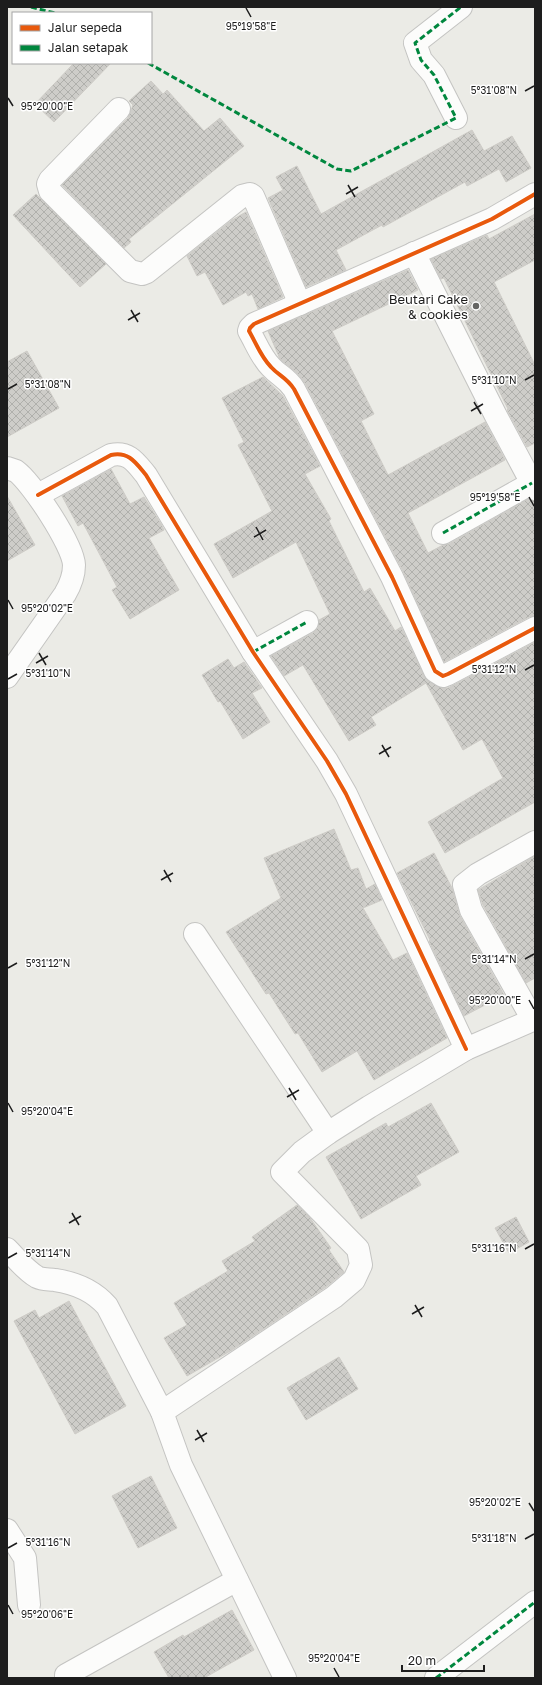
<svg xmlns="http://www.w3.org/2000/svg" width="542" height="1685" font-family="'Golos Text',sans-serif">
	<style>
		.building { fill: url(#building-cross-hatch); stroke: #ceccc7 }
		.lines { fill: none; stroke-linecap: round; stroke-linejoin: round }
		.minor-casing { stroke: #c4c4c2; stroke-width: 24 }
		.minor { stroke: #fcfcfb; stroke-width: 22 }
		.quiet { stroke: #00873e; stroke-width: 3; stroke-dasharray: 6 3; stroke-linecap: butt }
		.cycleway-casing { stroke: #fff; stroke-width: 6 }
		.cycleway { stroke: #e8590c; stroke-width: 4 }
		.ticks { fill: none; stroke: #1d1d1d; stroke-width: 1.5 }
		.poi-dot { fill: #656563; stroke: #fff; stroke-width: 1.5 }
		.labels { text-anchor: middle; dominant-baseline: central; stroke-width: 3; stroke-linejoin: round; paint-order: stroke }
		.poi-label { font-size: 13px; fill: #1d1d1d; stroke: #fff; text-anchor: end }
		.ticks-label { font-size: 10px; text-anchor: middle; fill: #1d1d1d; stroke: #fff; stroke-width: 3; stroke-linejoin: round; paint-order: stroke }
	</style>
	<defs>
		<pattern id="building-cross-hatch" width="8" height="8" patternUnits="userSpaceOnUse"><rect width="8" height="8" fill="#cecdc9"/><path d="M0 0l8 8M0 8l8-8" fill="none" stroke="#b0b0ac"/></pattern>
	</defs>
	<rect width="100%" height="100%" fill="#ebebe6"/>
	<!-- building -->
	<g class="building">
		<path d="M 74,63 L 111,63 L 54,122 L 35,104 Z"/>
		<path d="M 151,81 L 163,94 L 167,90 L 204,131 L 220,118 L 244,146 L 129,239 L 131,242 L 124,248 L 62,185 L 128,118 L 133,105 L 129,101 Z"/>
		<path d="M 472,130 L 484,151 L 512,136 L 531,168 L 506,182 L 499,169 L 467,186 L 465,182 L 383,227 L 382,225 L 336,250 L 346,270 L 306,287 L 268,198 L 283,190 L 276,177 L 297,166 L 321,214 Z"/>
		<path d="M 36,194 L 106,264 L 80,287 L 13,215 Z"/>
		<path d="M 246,212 L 283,297 L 258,309 L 252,294 L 248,296 L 246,292 L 223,305 L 205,272 L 197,276 L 187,256 L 232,220 Z"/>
		<path d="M 535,214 L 535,260 L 494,282 L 535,365 L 535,443 L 527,447 L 507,410 L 508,409 L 444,278 L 441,279 L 431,259 L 487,235 L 489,239 Z"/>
		<path d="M 408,270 L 418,290 L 332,331 L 374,414 L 361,421 L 388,475 L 485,422 L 505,460 L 408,513 L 428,553 L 443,545 L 449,544 L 528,499 L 535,501 L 535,616 L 529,617 L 444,662 L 403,571 L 305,383 L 297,373 L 280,359 L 268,331 Z"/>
		<path d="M 27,351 L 59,408 L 7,437 L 7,362 Z"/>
		<path d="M 263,377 L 283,396 L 320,466 L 305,474 L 331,519 L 329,521 L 364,592 L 370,588 L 395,631 L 401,627 L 424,676 L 428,681 L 442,688 L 448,688 L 535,642 L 535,802 L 445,853 L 428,822 L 503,778 L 482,739 L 463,750 L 426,683 L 371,717 L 376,725 L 349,741 L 303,665 L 284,676 L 271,656 L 313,633 L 318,628 L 319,620 L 330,614 L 296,542 L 233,578 L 214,544 L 272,511 L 238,445 L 244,442 L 222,398 Z"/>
		<path d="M 111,469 L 130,504 L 144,497 L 161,524 L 164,530 L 149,538 L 179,590 L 130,619 L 112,590 L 117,587 L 83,523 L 78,526 L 62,496 Z"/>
		<path d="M 7,496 L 35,545 L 7,561 Z"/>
		<path d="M 228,659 L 234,668 L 244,662 L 262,688 L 252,693 L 270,722 L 243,739 L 220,701 L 218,702 L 202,675 Z"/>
		<path d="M 334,829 L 351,870 L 358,868 L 366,889 L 375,884 L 382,900 L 363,908 L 393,960 L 407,953 L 447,1038 L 374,1080 L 357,1051 L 322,1072 L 298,1033 L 295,1034 L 269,993 L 266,994 L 226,932 L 281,898 L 264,858 Z"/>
		<path d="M 434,853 L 452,888 L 460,916 L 504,995 L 464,1016 L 429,941 L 430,940 L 397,873 Z"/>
		<path d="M 535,856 L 535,978 L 526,983 L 483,905 L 478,890 Z"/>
		<path d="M 431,1103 L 459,1152 L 416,1176 L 421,1185 L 361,1219 L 326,1157 L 386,1123 L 388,1127 Z"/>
		<path d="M 297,1205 L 310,1218 L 331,1248 L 329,1250 L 344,1272 L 326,1287 L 232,1350 L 187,1376 L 164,1338 L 187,1325 L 174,1303 L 228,1271 L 222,1261 L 255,1241 L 252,1237 Z"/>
		<path d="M 516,1217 L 529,1242 L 509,1253 L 495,1228 Z"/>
		<path d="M 69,1301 L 126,1406 L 75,1434 L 14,1321 L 35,1310 L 39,1318 Z"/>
		<path d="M 339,1357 L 358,1389 L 306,1420 L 287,1388 Z"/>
		<path d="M 151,1476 L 177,1528 L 138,1548 L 112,1496 Z"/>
		<path d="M 232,1610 L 254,1650 L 204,1678 L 169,1678 L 154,1652 L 183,1635 L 184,1637 Z"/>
	</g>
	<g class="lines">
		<!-- minor casing -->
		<g class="minor-casing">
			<g id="minor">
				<path d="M 119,109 L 50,180 L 48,184 L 50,191 L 130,271 L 142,274 L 147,272 L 242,196 L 250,194 L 253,196 L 300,304"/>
				<path d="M 456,118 L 434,75 L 421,60 L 415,43 L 461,7"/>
				<path d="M 535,194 L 492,219 L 254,324 L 250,328 L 249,331 C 256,343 261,357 271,367 C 279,376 286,377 294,389 L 392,577 L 435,671 L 443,676 L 448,674 L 535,628"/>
				<path d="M 414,253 L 496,416 L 535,489"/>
				<path d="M 7,468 C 10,469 13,470 16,471 C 32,483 73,545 74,565 C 74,576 71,584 65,594 L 7,677"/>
				<path d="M 38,495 L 111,455 C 129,451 136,463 146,475 L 253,652 L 327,761 L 346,794 L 466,1049"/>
				<path d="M 443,533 L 532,483"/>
				<path d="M 253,652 L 307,622"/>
				<path d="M 195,934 L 328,1133"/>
				<path d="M 533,1020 L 471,910 L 464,885 L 478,874 L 535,842"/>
				<path d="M 7,1249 C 16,1258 25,1270 37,1277 C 43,1280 49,1279 55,1280 C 76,1283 93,1290 107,1306 L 162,1412 L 181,1465 L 285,1678"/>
				<path d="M 162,1412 L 334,1297 L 354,1280 L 361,1265 L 358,1249 L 282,1172 L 302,1152 L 328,1133 L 369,1107 L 466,1049 L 535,1019"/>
				<path d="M 7,1530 L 25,1558 L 29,1605"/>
				<path d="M 66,1678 L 66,1675 L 237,1580"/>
				<path d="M 436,1678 L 535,1602"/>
			</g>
		</g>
		<!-- minor -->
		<use href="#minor" class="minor"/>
		<!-- quiet -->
		<g class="quiet">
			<path d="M 31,7 L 55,13"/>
			<path d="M 148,63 L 337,169 L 351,171 L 456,118 L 434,75 L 421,60 L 415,43 L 461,7"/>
			<path d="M 443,533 L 532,483"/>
			<path d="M 253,652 L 307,622"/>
			<path d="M 436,1678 L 535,1602"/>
		</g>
		<!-- cycleway casing -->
		<g class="cycleway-casing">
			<g id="cycleway">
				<path d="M 535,194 L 492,219 L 254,324 L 250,328 L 249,331 C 256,343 261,357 271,367 C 279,376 286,377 294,389 L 392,577 L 435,671 L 443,676 L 448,674 L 535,628"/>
				<path d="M 38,495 L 111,455 C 129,451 136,463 146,475 L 253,652 L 327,761 L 346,794 L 466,1049"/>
			</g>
		</g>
		<!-- cycleway -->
		<use href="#cycleway" class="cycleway"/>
	</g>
	<!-- ticks -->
	<path class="ticks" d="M 246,8 L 251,17M 525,91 L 534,86M 8,98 L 13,106M 348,185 L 355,197M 346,194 L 358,187M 131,310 L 138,322M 128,320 L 140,313M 525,380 L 534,375M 8,389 L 17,384M 474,402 L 481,414M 471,411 L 483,404M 529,497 L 534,506M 256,527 L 263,540M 254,537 L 266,530M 8,600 L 13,609M 39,653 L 46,665M 36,663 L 48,656M 525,670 L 534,665M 8,679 L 17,674M 382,745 L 389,757M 379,754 L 391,747M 164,870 L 171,882M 161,880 L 173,873M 525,959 L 534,954M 8,968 L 17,963M 529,1000 L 534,1009M 289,1088 L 296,1100M 287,1097 L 299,1090M 8,1103 L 13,1112M 72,1213 L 79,1225M 69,1223 L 81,1216M 525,1249 L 534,1244M 8,1258 L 17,1253M 415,1305 L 422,1317M 412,1314 L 424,1307M 197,1430 L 204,1442M 195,1440 L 207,1433M 529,1503 L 534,1511M 525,1539 L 534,1534M 8,1548 L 17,1543M 8,1605 L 13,1614M 334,1668 L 339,1677"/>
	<!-- markers -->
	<circle class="poi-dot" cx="476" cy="306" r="4"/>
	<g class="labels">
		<!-- poi labels -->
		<g class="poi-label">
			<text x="468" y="299">Beutari Cake<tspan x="468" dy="15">&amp; cookies</tspan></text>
		</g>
	</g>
	<g class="ticks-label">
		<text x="251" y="30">95°19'58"E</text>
		<text x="494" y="94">5°31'08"N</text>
		<text x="47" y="110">95°20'00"E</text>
		<text x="494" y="384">5°31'10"N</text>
		<text x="48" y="388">5°31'08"N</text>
		<text x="495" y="501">95°19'58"E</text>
		<text x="47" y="612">95°20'02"E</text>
		<text x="494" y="673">5°31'12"N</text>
		<text x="48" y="677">5°31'10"N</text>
		<text x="494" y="963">5°31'14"N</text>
		<text x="48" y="967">5°31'12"N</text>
		<text x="495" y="1004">95°20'00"E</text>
		<text x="47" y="1115">95°20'04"E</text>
		<text x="494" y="1252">5°31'16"N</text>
		<text x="48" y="1257">5°31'14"N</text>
		<text x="495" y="1506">95°20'02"E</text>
		<text x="494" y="1542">5°31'18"N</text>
		<text x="48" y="1546">5°31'16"N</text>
		<text x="47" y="1618">95°20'06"E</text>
		<text x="334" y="1662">95°20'04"E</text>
	</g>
	<!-- border -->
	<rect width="542" height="1685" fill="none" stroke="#1d1d1d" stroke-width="16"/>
	<!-- legend -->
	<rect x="12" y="12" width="140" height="52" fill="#ffffff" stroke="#a5a5a5"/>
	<rect x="20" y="25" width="20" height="6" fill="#e8590c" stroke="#a5a5a5"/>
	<text x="48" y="32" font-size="12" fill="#1d1d1d">Jalur sepeda</text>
	<rect x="20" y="45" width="20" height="6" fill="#00873e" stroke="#a5a5a5"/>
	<text x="48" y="52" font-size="12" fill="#1d1d1d">Jalan setapak</text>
	<!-- scale -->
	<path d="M402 1665v6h82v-6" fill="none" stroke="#1d1d1d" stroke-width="2"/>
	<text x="408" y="1665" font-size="12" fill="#1d1d1d" stroke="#ffffff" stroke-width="3" paint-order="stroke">20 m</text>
</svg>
